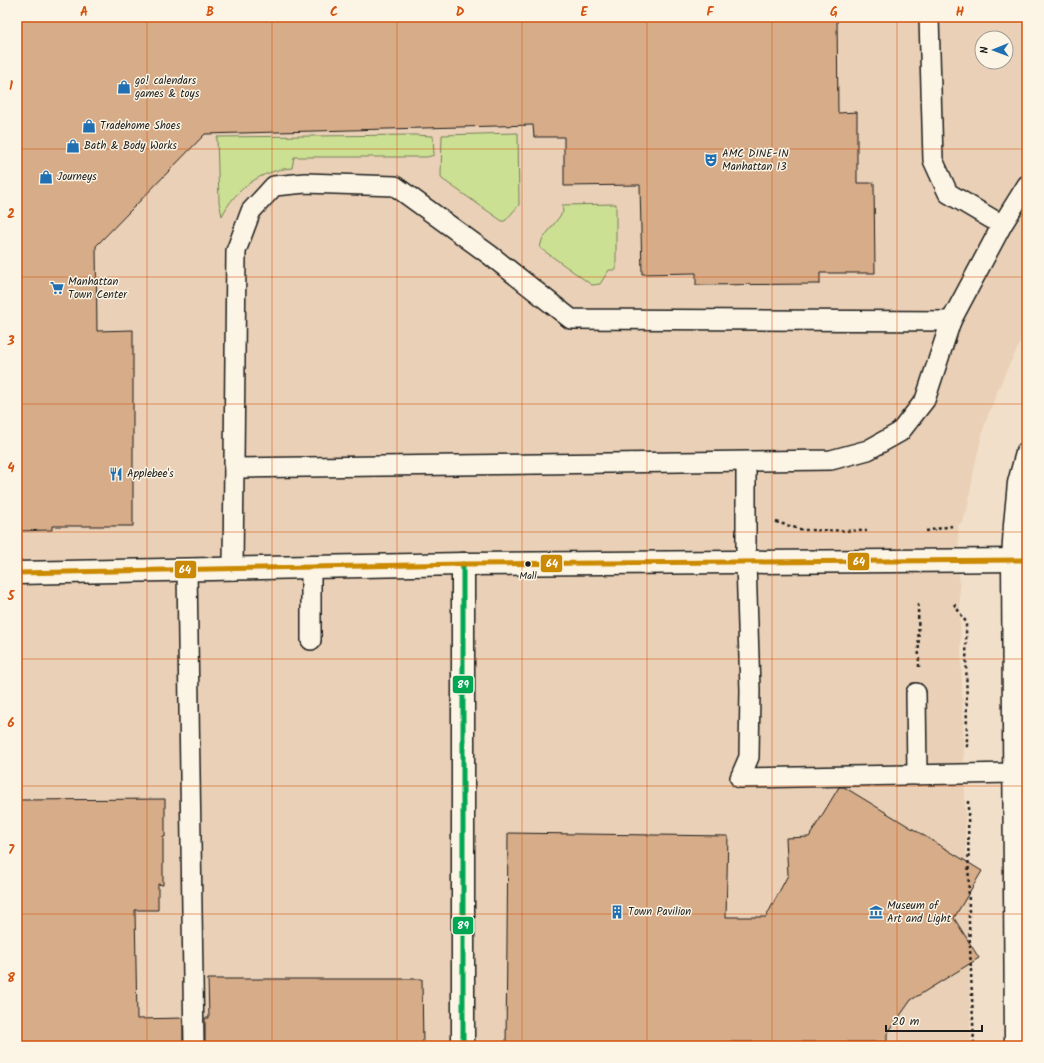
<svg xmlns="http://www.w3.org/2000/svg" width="1044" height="1063" font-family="Kalam,sans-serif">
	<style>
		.built { fill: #e9d0b6; fill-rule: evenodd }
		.green { fill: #cce094; stroke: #747e58 }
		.building { fill: #d7ac88; stroke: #1c1c1c }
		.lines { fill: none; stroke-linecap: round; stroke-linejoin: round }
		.service-casing { stroke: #1c1c1c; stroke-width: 22 }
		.minor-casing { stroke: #1c1c1c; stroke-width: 25 }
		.tertiary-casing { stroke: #1c1c1c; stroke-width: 25 }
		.secondary-casing { stroke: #1c1c1c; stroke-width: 25 }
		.path { stroke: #1c1c1c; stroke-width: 2.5; stroke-dasharray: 3 3; stroke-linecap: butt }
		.service { stroke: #fcf5e5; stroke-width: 19 }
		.minor { stroke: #fcf5e5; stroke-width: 22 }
		.tertiary { stroke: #fcf5e5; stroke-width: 22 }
		.secondary { stroke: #fcf5e5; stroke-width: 22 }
		.bus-1-casing { stroke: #fcf5e5; stroke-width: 8 }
		.bus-2-casing { stroke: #fcf5e5; stroke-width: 8 }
		.bus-1 { stroke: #00a651; stroke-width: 5 }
		.bus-2 { stroke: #cb8a06; stroke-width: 5 }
		.grid { fill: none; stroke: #d4530e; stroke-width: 1; stroke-opacity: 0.55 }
		.bus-dot { fill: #1c1c1c; stroke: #fcf5e5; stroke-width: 1.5 }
		.labels { text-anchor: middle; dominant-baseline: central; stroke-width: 3; stroke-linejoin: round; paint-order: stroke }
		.bus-label { font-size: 10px; fill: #1c1c1c; stroke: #fcf5e5 }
		.poi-label { font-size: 11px; fill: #1c1c1c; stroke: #fcf5e5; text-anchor: start }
		.line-badge { stroke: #fcf5e5; stroke-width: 1.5 }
		.badge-label { font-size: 11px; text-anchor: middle; font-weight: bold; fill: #fff }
		.neatline { fill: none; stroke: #d4530e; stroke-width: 1.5 }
		.grid-label { font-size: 13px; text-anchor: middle; font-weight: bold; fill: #d4530e }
	</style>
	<rect width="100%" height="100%" fill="#f1dfc9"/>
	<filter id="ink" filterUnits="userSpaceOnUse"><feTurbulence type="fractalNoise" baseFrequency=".025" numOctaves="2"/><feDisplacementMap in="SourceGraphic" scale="8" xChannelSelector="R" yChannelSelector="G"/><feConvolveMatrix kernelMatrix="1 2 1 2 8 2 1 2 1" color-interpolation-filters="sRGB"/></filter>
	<g filter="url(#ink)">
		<!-- built -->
		<path class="built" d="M 17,17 L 1027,17 L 1027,329 L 1004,375 L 985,423 L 975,464 L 967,510 L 962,522 L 958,525 L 971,1046 L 17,1046 ZM 982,38 L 1006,38 L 1006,62 L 982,62 Z"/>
		<!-- green -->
		<g class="green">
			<path d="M 518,133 L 519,205 L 505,221 L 502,221 L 442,179 L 441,176 L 442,135 Z"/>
			<path d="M 414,135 L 433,136 L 434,155 L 427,157 L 294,157 L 292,168 C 261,170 235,189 222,216 L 219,202 L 217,137 Z"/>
			<path d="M 616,204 L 616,270 L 609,270 L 600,284 L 592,285 L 540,248 L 542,240 L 563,212 L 562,205 Z"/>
		</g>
		<!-- building -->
		<g class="building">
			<path d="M 17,17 L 837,17 L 838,113 L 857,112 L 857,183 L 874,183 L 875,273 L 820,273 L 820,284 L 696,285 L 696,273 L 642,274 L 640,185 L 564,186 L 564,137 L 534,137 L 533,125 L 205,134 L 96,246 L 97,331 L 133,330 L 133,526 L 52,526 L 52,530 L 17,531 Z"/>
			<path d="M 839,787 L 844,787 L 982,871 L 954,918 L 979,958 L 911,1000 L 887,1034 L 887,1042 L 725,1042 L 725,1046 L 506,1046 L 508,833 L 728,836 L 726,917 L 766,917 L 788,875 L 786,838 L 809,837 Z"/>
			<path d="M 165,799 L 165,837 L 163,836 L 163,885 L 158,884 L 158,910 L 135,910 L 137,1019 L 183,1018 L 183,1046 L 17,1046 L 17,800 Z"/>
			<path d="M 208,979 L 422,979 L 423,1046 L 205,1046 L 205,1018 L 209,1018 Z"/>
		</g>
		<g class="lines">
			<!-- service casing -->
			<g class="service-casing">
				<g id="service">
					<path d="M 929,17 L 933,160 L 948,193 L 1002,225"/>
					<path d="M 746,462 L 746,562 L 750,690 L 749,757 L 740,778 L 1014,773"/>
					<path d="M 234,468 L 831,460 L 868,450 L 900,432 L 925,400 L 951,321 L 1002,225 L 1027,185"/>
					<path d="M 311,568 L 311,640"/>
					<path d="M 187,570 L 194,1046"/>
					<path d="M 233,570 L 236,251 L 251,211 L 274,186 L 305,183 L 395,186 L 490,255 L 571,319 L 951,321"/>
					<path d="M 916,693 L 917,775"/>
				</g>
			</g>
			<!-- minor casing -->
			<g class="minor-casing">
				<path id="minor" d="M 463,564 L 463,1046"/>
			</g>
			<!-- tertiary casing -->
			<g class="tertiary-casing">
				<path id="tertiary" d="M 17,573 L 463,564 L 1027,560"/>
			</g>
			<!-- secondary casing -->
			<g class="secondary-casing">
				<path id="secondary" d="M 1016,1046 L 1013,560 L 1015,525 L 1019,483 L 1027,453"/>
			</g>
			<!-- path -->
			<g class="path">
				<path d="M 776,522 L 803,530 L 867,531"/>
				<path d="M 926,531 L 952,526"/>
				<path d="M 918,604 L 919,667"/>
				<path d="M 954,604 L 966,622 L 967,748"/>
				<path d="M 968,801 L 969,922 L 974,1046"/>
			</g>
			<!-- service -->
			<use href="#service" class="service"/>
			<!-- minor -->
			<use href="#minor" class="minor"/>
			<!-- tertiary -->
			<use href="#tertiary" class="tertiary"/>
			<!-- secondary -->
			<use href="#secondary" class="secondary"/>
			<!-- bus-1 casing -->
			<g class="bus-1-casing">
				<path id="bus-1" d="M 463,564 L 463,1046"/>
			</g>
			<!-- bus-2 casing -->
			<g class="bus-2-casing">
				<path id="bus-2" d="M 17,573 L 463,564 L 1027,560"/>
			</g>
			<!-- bus-1 -->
			<use href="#bus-1" class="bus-1"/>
			<!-- bus-2 -->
			<use href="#bus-2" class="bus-2"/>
		</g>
	</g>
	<!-- grid -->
	<path class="grid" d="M 147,17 L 147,1046M 272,17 L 272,1046M 397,17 L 397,1046M 522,17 L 522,1046M 647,17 L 647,1046M 772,17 L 772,1046M 897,17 L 897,1046M 17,149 L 1027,149M 17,277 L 1027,277M 17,404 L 1027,404M 17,532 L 1027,532M 17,659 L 1027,659M 17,786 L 1027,786M 17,914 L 1027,914"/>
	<!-- icons -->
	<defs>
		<g id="shop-bare" transform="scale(1.08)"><path d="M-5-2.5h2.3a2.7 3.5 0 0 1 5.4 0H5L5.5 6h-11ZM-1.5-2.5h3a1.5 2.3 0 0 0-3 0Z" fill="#1f6fb2" stroke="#fcf5e5" stroke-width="2.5" paint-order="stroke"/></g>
		<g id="theatre-bare" transform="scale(1.08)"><path d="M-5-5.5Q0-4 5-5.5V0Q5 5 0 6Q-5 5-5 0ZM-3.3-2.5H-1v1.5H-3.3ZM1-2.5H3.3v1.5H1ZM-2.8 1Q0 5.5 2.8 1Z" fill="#1f6fb2" stroke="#fcf5e5" stroke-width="2.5" paint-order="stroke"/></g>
		<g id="supermarket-bare" transform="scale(1.08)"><path d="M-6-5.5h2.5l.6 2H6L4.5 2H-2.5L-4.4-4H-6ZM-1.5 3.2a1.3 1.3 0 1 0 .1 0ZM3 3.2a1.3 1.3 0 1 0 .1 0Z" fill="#1f6fb2" stroke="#fcf5e5" stroke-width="2.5" paint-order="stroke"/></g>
		<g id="restaurant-bare" transform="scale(1.08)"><path d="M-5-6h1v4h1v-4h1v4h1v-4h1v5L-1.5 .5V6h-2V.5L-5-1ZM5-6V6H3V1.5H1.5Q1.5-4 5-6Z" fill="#1f6fb2" stroke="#fcf5e5" stroke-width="2.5" paint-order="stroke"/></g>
		<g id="building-bare" transform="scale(1.08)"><path d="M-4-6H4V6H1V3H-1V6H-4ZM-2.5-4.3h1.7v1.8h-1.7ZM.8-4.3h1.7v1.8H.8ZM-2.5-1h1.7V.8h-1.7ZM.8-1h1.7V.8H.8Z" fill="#1f6fb2" stroke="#fcf5e5" stroke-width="2.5" paint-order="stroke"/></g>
		<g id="museum-bare" transform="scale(1.08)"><path d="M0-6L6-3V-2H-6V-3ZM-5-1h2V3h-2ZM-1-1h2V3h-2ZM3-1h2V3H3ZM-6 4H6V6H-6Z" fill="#1f6fb2" stroke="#fcf5e5" stroke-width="2.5" paint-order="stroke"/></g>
	</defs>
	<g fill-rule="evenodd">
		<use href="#shop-bare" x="124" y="87"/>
		<use href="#shop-bare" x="89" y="126"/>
		<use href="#shop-bare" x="73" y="146"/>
		<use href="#theatre-bare" x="711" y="160"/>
		<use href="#shop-bare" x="46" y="177"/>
		<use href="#supermarket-bare" x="57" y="288"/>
		<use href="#restaurant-bare" x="116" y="474"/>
		<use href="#building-bare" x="617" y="912"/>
		<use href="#museum-bare" x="876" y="912"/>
	</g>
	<!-- markers -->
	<circle class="bus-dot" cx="528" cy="564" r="3.5"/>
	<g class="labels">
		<!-- bus labels -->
		<g class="bus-label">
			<text x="528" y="576">Mall</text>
		</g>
		<!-- poi labels -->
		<g class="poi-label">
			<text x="135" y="81">go! calendars<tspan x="135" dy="13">games &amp; toys</tspan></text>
			<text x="100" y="126">Tradehome Shoes</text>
			<text x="84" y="146">Bath &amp; Body Works</text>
			<text x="722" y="154">AMC DINE-IN<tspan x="722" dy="13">Manhattan 13</tspan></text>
			<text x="57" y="177">Journeys</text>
			<text x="68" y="282">Manhattan<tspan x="68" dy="13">Town Center</tspan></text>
			<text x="127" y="474">Applebee's</text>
			<text x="887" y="906">Museum of<tspan x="887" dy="13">Art and Light</tspan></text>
			<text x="628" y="912">Town Pavilion</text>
		</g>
	</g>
	<g class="line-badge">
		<rect x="847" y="552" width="23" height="19" rx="4" fill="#cb8a06"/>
		<rect x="540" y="554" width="23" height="19" rx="4" fill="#cb8a06"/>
		<rect x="174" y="560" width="23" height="19" rx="4" fill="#cb8a06"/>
		<rect x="452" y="675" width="22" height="19" rx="4" fill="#00a651"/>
		<rect x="452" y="916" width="22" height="19" rx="4" fill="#00a651"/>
	</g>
	<g class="badge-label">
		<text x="859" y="565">64</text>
		<text x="552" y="567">64</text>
		<text x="185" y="573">64</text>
		<text x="463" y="688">89</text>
		<text x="463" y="929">89</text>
	</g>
	<!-- margin -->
	<rect width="1044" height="1063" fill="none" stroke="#fcf5e5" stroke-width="44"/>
	<!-- north arrow -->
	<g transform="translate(994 50) rotate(269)"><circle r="19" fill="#fcf5e5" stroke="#a29e95"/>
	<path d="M0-3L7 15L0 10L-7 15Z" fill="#1f6fb2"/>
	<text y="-6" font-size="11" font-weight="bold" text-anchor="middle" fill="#1c1c1c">N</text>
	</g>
	<!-- scale -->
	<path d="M886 1025v6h96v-6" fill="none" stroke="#1c1c1c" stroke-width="2"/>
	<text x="892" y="1025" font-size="12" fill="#1c1c1c" stroke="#fcf5e5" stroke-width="3" paint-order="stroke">20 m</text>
	<rect x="22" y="22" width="1000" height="1019" class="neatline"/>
	<g class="grid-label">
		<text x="84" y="16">A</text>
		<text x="210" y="16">B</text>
		<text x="334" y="16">C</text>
		<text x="460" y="16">D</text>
		<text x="584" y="16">E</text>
		<text x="710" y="16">F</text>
		<text x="834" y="16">G</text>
		<text x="960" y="16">H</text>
		<text x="11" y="90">1</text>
		<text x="11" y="218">2</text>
		<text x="11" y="345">3</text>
		<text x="11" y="472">4</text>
		<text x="11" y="600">5</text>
		<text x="11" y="727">6</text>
		<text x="11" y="854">7</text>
		<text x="11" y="982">8</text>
	</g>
</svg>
